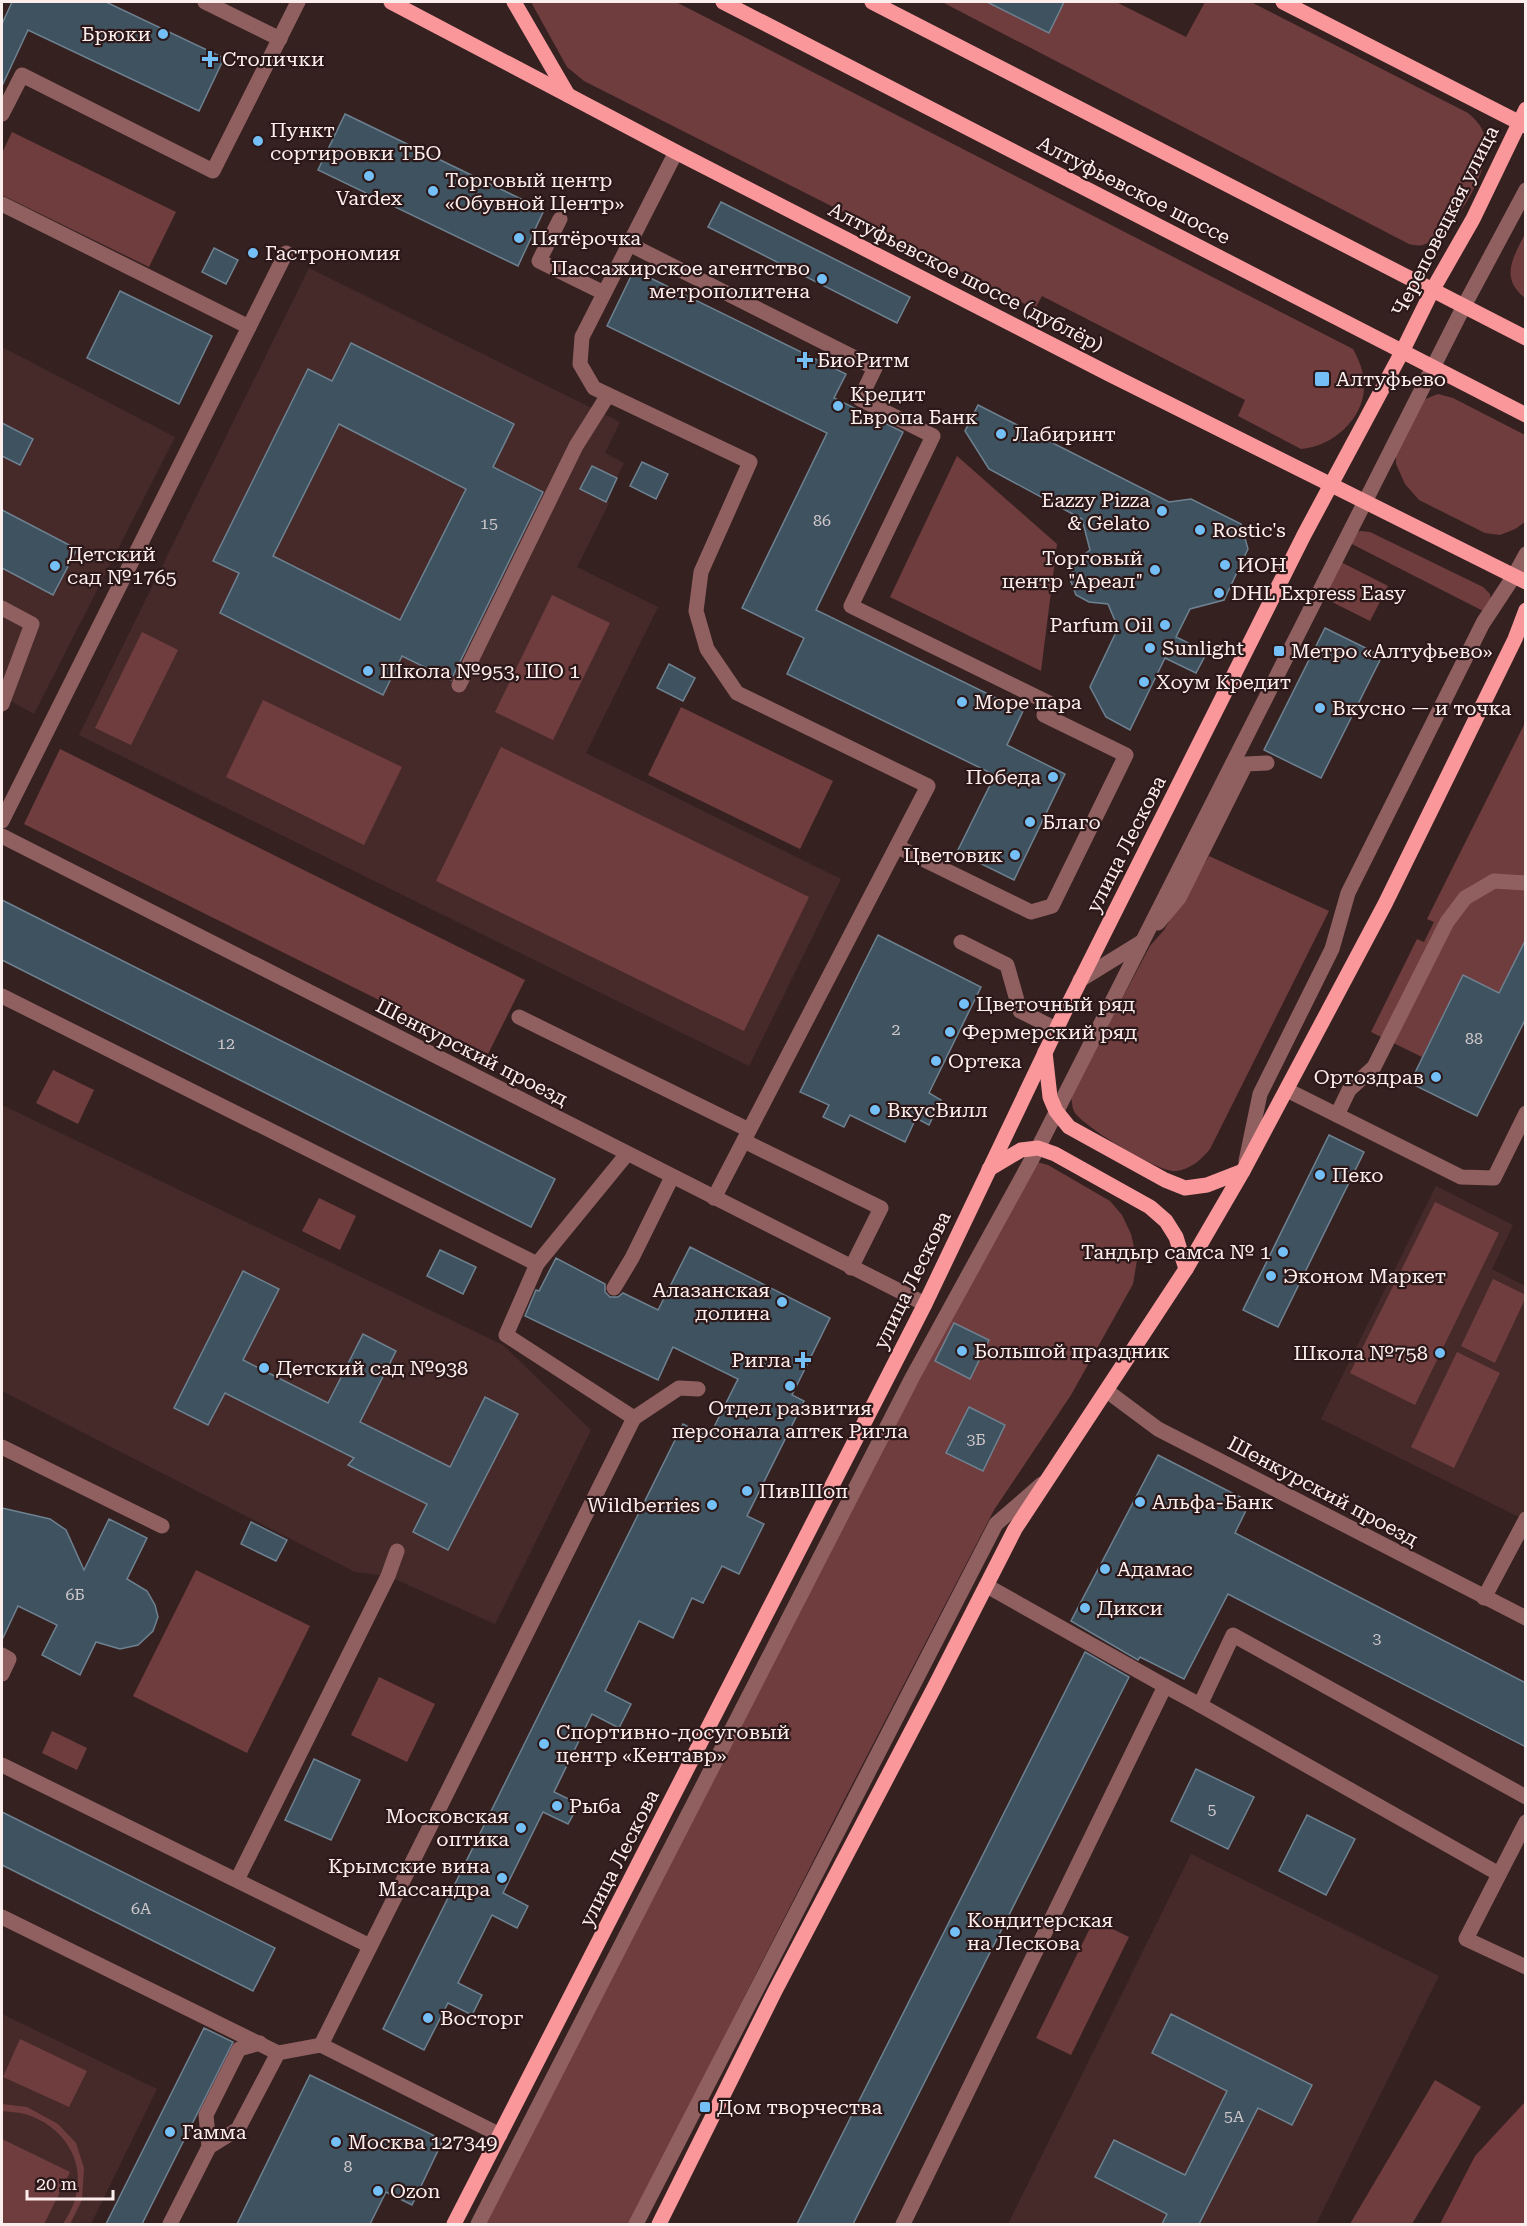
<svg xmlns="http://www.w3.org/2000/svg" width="1527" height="2226" font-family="'Roboto Serif',serif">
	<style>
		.built { fill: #462a2a }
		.green { fill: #703d3f }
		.forest { fill: #733b3e }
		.building { fill: #3f5260; stroke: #6d8190; stroke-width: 1.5; fill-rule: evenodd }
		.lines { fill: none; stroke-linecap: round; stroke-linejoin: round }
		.minor { stroke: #906061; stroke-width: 15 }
		.major { stroke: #f9979b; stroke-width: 15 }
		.poi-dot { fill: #74c0f6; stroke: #2c1818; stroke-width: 2 }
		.labels { text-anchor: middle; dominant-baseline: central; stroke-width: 4.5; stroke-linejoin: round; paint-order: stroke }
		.number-label { font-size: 16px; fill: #cec7ca }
		.poi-label { font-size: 20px; fill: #fdeeee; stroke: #2c1818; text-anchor: start }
		.street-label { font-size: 20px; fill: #fdeeee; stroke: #2c1818 }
	</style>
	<rect width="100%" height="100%" fill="#362121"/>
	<!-- built -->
	<g class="built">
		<path d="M 309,268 L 620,422 L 605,453 L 624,463 L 605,501 L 609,503 L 577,567 L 658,607 L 586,753 L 841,879 L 749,1066 L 79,735 Z"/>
		<path d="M 2,347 L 175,437 L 34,714 L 2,696 Z"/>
		<path d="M 2,1105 L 503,1345 L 591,1430 L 495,1624 L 388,1576 L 355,1572 L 2,1391 Z"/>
		<path d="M 1436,1186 L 1513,1225 L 1492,1269 L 1525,1286 L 1525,1520 L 1321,1419 Z"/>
		<path d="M 1191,1854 L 1439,1976 L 1316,2224 L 1008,2224 Z"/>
		<path d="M 2,2014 L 157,2089 L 91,2224 L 2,2224 Z"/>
	</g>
	<!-- green -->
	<g class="green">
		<path d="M 531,2 L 676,2 L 1353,349 C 1359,360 1364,372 1364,385 C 1365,418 1332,447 1301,449 L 1238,416 L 1245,400 L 1042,296 L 1035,309 L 584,81 L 567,67 Z"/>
		<path d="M 942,2 L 1116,2 L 1186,37 L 1205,2 L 1251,2 L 1468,113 C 1480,123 1486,132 1486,148 C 1487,175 1451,238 1423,245 C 1419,246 1413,245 1409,244 Z"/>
		<path d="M 12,132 L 176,212 L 149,267 L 2,195 L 2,153 Z"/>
		<path d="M 1525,234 L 1525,298 C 1499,278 1514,256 1525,234 Z"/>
		<path d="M 1438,394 L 1453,398 L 1525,435 L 1525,522 L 1515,529 L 1500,535 L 1485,533 L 1419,500 L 1405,484 L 1396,464 L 1396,444 L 1423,400 Z"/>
		<path d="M 957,456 L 1057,544 L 1041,671 L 890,597 Z"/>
		<path d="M 1360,531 L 1370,532 L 1483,587 L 1490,594 L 1491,603 L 1489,614 L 1346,541 L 1351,536 Z"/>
		<path d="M 1335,559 L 1388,586 L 1370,621 L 1324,598 Z"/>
		<path d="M 552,595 L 610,623 L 553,740 L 495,712 Z"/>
		<path d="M 142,632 L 178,650 L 131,745 L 95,728 Z"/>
		<path d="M 263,700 L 402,767 L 364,845 L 226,777 Z"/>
		<path d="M 681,707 L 833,781 L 800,849 L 648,775 Z"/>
		<path d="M 1525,723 L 1525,943 L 1524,943 L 1512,967 L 1506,996 L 1463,975 L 1422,1057 L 1371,1032 L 1417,939 L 1424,942 L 1434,922 L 1427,919 Z"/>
		<path d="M 501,747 L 809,897 L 744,1031 L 436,881 Z"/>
		<path d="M 60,749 L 525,980 L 488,1054 L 24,824 Z"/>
		<path d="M 1209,856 L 1329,911 L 1210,1149 C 1201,1160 1191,1169 1176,1171 C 1159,1173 1086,1128 1075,1113 C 1072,1109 1072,1101 1071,1095 L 1150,946 L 1164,930 Z"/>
		<path d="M 53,1070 L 94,1090 L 78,1124 L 36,1103 Z"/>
		<path d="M 1037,1162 L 1048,1165 L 1110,1201 L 1122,1215 L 1131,1234 L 1137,1260 L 1133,1284 L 1071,1395 L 994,1510 L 842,1804 L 629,2224 L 482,2224 L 1017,1175 Z"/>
		<path d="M 319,1198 L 356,1216 L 340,1250 L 302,1231 Z"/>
		<path d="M 1435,1202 L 1499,1233 L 1415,1405 L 1350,1373 Z"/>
		<path d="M 1493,1279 L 1526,1295 L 1525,1299 L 1495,1363 L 1461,1346 Z"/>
		<path d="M 1457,1352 L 1500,1373 L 1454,1468 L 1411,1447 Z"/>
		<path d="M 196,1570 L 310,1626 L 247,1753 L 133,1696 Z"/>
		<path d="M 379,1677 L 435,1704 L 407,1762 L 351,1735 Z"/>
		<path d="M 52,1731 L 87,1748 L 77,1770 L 42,1753 Z"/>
		<path d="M 1094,1920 L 1129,1937 L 1071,2055 L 1036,2038 Z"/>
		<path d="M 20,2039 L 87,2071 L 69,2107 L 3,2077 Z"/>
		<path d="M 1435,2080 L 1481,2107 L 1412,2224 L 1350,2224 Z"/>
		<path d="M 2,2104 L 27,2107 L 58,2124 L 76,2143 L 84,2168 L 82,2200 L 70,2224 L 63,2224 C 67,2217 73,2208 75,2199 C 87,2160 62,2125 25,2114 C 17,2112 9,2112 2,2111 Z"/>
		<path d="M 2,2139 L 70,2172 L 44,2224 L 2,2224 Z"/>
	</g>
	<!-- forest -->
	<path class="forest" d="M 1525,2102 L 1525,2224 L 1440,2224 L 1475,2156 Z"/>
	<!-- building -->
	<g class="building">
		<path d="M 12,2 L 106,2 L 224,58 L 199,111 L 28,30 L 2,86 L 2,24 Z"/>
		<path d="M 987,2 L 1064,2 L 1049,33 Z"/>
		<path d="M 345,114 L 544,210 L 518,266 L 318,170 Z"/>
		<path d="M 721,202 L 910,297 L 897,323 L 708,227 Z"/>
		<path d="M 214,248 L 238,260 L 226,284 L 202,272 Z"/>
		<path d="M 634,270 L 846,374 L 834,398 L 903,432 L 816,610 L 1023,711 L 1007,745 L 1065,774 L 1014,880 L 957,852 L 995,775 L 787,674 L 804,638 L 742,608 L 827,433 L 607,326 Z"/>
		<path d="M 120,291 L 212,336 L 179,404 L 87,358 Z"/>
		<path d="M 351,343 L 514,424 L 493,467 L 543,492 L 451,680 L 402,656 L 383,695 L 220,613 L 239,573 L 213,561 L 308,369 L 332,381 ZM 339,424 L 466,489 L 400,620 L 273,556 Z"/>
		<path d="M 978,405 L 1169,502 L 1191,499 L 1241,524 L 1248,549 L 1224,600 L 1190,609 L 1176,637 L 1207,652 L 1196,673 L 1165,658 L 1130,730 L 1106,717 L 1090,687 L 1118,628 L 1108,604 L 1089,602 L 1076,595 L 1070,579 L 1076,561 L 1090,550 L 1082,519 L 989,469 L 965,431 Z"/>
		<path d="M 2,423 L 33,439 L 20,465 L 2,456 Z"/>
		<path d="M 642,462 L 668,474 L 656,499 L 630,486 Z"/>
		<path d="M 592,466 L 617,478 L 606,502 L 580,489 Z"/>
		<path d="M 2,510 L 77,549 L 53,595 L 2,568 Z"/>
		<path d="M 1325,628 L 1382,656 L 1321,778 L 1264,750 Z"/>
		<path d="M 669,664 L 695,678 L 683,701 L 657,688 Z"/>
		<path d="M 2,900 L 555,1179 L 531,1227 L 2,960 Z"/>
		<path d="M 878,935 L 981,987 L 929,1093 L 941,1100 L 929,1125 L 916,1118 L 905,1142 L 850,1115 L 844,1127 L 823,1117 L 829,1105 L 800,1092 Z"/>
		<path d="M 1526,939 L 1526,1018 L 1477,1116 L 1410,1083 L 1463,975 L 1499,993 Z"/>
		<path d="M 1329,1135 L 1364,1152 L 1278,1327 L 1243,1310 Z"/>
		<path d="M 690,1247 L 830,1318 L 792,1395 L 804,1401 L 747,1516 L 764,1524 L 739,1574 L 722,1566 L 703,1603 L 692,1598 L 673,1638 L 639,1621 L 605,1691 L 631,1704 L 619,1728 L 592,1714 L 554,1792 L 579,1804 L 568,1824 L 543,1812 L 503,1893 L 528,1906 L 517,1928 L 492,1915 L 458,1983 L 482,1995 L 472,2015 L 448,2003 L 424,2050 L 383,2029 L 683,1424 L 709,1437 L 738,1379 L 673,1347 L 658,1380 L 525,1316 L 536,1290 L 539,1291 L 556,1258 L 605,1284 L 605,1292 L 610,1297 L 618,1297 L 623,1293 L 658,1310 Z"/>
		<path d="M 440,1250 L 476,1267 L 463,1294 L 427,1276 Z"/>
		<path d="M 243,1271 L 279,1289 L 243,1360 L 328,1403 L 363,1334 L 396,1351 L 360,1422 L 450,1467 L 485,1397 L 518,1414 L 448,1550 L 413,1532 L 427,1504 L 348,1465 L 354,1458 L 225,1393 L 208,1425 L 174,1408 Z"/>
		<path d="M 954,1323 L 989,1340 L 970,1379 L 935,1361 Z"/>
		<path d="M 969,1407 L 1005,1425 L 983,1471 L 946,1453 Z"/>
		<path d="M 1158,1455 L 1250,1502 L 1235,1533 L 1526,1683 L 1526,1747 L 1228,1594 L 1184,1679 L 1140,1657 L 1138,1660 L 1071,1621 Z"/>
		<path d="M 2,1508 L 50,1519 L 66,1530 L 84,1570 L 109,1519 L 147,1538 L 127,1579 L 147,1591 L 155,1605 L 158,1617 L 153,1631 L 138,1645 L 120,1649 L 96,1642 L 80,1675 L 42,1655 L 57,1625 L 18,1606 L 2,1640 Z"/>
		<path d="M 251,1522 L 287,1540 L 276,1561 L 241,1544 Z"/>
		<path d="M 1085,1652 L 1129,1677 L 853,2224 L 797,2224 Z"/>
		<path d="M 314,1759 L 360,1780 L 331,1840 L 285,1820 Z"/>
		<path d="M 1196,1769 L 1254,1797 L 1228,1849 L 1171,1821 Z"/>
		<path d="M 2,1812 L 275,1948 L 253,1991 L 2,1865 Z"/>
		<path d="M 1307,1815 L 1355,1839 L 1326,1895 L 1279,1871 Z"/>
		<path d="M 1171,2014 L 1312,2085 L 1292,2125 L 1258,2108 L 1199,2224 L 1162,2224 L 1167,2214 L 1095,2177 L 1114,2140 L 1185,2175 L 1227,2091 L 1152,2053 Z"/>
		<path d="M 204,2028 L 233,2042 L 142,2224 L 106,2224 Z"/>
		<path d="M 310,2075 L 443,2140 L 412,2205 L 386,2192 L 370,2224 L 237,2224 Z"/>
	</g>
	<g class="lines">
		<!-- minor -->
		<g class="minor">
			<path d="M 205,2 L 280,39"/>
			<path d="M 2,114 L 22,75 L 213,171 L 298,2"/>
			<path d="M 676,152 L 582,337 L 580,364 L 594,388 L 750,462 L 701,572 L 696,611 L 707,649 L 737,693 L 928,786 L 714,1198"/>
			<path d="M 2,204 L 249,327"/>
			<path d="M 560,219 L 539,261 L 604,293"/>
			<path d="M 629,244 L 875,368 L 860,399 L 933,436 L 851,606 L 1049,703 L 1044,715 L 1126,755 L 1052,906 L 1031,912 L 898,847"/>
			<path d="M 2,608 L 32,624 L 2,704"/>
			<path d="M 459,685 L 576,446 L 608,395"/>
			<path d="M 2,821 L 286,253"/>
			<path d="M 2,836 L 925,1304"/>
			<path d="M 1158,923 L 1179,898 L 1246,764 L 1267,763"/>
			<path d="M 961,942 L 1007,965 L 1020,1011 L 1056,1029"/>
			<path d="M 1080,980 L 1140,943"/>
			<path d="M 2,996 L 537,1264 L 627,1154"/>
			<path d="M 519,1017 L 749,1130"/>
			<path d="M 1287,1090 L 1461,1177 L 1494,1178 L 1526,1113"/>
			<path d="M 1337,1115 L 1349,1090 L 1374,1067 L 1447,922 L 1465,898 L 1494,881 L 1526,883"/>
			<path d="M 744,1141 L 881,1208 L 851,1268"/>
			<path d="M 1246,1161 L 1260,1094 L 1332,949 L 1348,893 L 1483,623 L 1514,576 L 1526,554"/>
			<path d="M 614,1288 L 632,1258 L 672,1177"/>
			<path d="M 1107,1391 L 1158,1429 L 1526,1618"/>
			<path d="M 634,1418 L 679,1388 L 698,1389"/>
			<path d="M 2,1447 L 162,1526"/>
			<path d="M 1484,1598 L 1526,1519"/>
			<path d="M 2,1655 L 9,1659 L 2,1674"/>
			<path d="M 1165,1686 L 1200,1705 L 1233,1635 L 1526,1797"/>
			<path d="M 1200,1705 L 1499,1874"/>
			<path d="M 2,1765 L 370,1946"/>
			<path d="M 1526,1822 L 1466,1939 L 1526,1967"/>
			<path d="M 237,1880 L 388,1576 L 397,1551"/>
			<path d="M 2,1917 L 278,2053 L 321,2045 L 500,2135"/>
			<path d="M 321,2045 L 634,1418 L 506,1335 L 537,1264"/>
			<path d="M 209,2147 L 206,2115 L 239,2049 L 260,2043"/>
			<path d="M 170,2224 L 209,2147 L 238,2129 L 278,2053"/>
			<path d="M 478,2224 L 913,1376 L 1038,1148 L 1464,306 L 1526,190"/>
			<path d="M 636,2224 L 996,1524 L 1042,1484"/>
			<path d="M 903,2224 L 1165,1686 L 987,1586"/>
		</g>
		<!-- major -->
		<g class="major">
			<path d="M 391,2 L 676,152 L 1109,374 L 1526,582"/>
			<path d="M 514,2 L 568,95"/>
			<path d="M 723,2 L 1526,415"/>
			<path d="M 872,2 L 1526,338"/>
			<path d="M 1283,2 L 1526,126"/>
			<path d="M 1045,1052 L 1050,1097 L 1056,1111 L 1069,1127 L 1165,1180 L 1185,1188 L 1207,1185 L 1243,1171"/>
			<path d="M 989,1169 L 1021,1150 L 1038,1148 L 1055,1154 L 1150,1207 L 1166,1221 L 1176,1237 L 1186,1269"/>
			<path d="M 454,2224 L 925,1304 L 1064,1013 L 1304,535 L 1402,352 L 1433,289 L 1473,219 L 1526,109"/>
			<path d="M 659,2224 L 775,1991 L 934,1688 L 1015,1529 L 1186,1269 L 1243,1171 L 1385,904 L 1515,639 L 1526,610"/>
		</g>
	</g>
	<!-- markers -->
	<g class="poi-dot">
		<circle cx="163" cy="34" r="6"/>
		<path d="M207 50h6v6h6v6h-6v6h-6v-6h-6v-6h6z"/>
		<circle cx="258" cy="141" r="6"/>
		<circle cx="369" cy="176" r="6"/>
		<circle cx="433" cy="191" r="6"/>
		<circle cx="519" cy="238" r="6"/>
		<circle cx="253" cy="253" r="6"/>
		<circle cx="822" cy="279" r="6"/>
		<path d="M802 351h6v6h6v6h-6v6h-6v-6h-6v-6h6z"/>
		<rect x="1314" y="371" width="16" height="16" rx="3"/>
		<circle cx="838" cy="406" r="6"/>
		<circle cx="1001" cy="434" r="6"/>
		<circle cx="1162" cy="511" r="6"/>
		<circle cx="1200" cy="530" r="6"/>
		<circle cx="1225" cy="565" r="6"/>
		<circle cx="55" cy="566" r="6"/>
		<circle cx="1155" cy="570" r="6"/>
		<circle cx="1219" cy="593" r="6"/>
		<circle cx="1165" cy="625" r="6"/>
		<circle cx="1150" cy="648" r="6"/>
		<rect x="1273" y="645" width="12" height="12" rx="3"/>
		<circle cx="368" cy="671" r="6"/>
		<circle cx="1144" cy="682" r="6"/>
		<circle cx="962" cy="702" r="6"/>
		<circle cx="1320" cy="708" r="6"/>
		<circle cx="1053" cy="777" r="6"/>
		<circle cx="1030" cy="822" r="6"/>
		<circle cx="1015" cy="855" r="6"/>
		<circle cx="964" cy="1004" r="6"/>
		<circle cx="950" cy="1032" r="6"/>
		<circle cx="936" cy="1061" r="6"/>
		<circle cx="1436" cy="1077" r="6"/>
		<circle cx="875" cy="1110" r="6"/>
		<circle cx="1320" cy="1175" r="6"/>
		<circle cx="1283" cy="1252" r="6"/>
		<circle cx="1271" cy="1276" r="6"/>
		<circle cx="782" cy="1302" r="6"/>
		<circle cx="962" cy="1351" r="6"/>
		<circle cx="1440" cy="1353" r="6"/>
		<path d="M800 1351h6v6h6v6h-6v6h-6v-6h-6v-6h6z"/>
		<circle cx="264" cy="1368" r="6"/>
		<circle cx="790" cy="1386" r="6"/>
		<circle cx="747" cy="1491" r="6"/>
		<circle cx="1140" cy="1502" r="6"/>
		<circle cx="712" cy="1505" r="6"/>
		<circle cx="1105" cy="1569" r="6"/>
		<circle cx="1085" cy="1608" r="6"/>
		<circle cx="544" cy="1744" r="6"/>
		<circle cx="557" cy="1806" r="6"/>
		<circle cx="521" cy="1828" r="6"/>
		<circle cx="502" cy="1878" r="6"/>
		<circle cx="955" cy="1932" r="6"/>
		<circle cx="428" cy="2018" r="6"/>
		<rect x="699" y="2101" width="12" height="12" rx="3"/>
		<circle cx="170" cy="2132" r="6"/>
		<circle cx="336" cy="2142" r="6"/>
		<circle cx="378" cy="2191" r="6"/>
	</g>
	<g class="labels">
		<!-- number labels -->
		<g class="number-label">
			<text x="822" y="520">86</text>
			<text x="489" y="523">15</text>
			<text x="896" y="1029">2</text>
			<text x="1474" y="1038">88</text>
			<text x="226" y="1043">12</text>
			<text x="976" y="1439">3Б</text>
			<text x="75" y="1594">6Б</text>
			<text x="1377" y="1638">3</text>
			<text x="1212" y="1809">5</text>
			<text x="141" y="1908">6А</text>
			<text x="1234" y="2116">5А</text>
			<text x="348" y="2166">8</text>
		</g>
		<!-- poi labels -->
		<g class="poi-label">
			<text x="151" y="34" text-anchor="end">Брюки</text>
			<text x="222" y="59">Столички</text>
			<text x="270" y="130">Пункт<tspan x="270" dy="23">сортировки ТБО</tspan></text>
			<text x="445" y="180">Торговый центр<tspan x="445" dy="23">«Обувной Центр»</tspan></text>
			<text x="369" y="198" text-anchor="middle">Vardex</text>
			<text x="531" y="238">Пятёрочка</text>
			<text x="265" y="253">Гастрономия</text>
			<text x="810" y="268" text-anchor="end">Пассажирское агентство<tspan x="810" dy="23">метрополитена</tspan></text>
			<text x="817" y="360">БиоРитм</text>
			<text x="1336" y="379">Алтуфьево</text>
			<text x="850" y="394">Кредит<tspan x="850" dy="23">Европа Банк</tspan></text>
			<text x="1013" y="434">Лабиринт</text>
			<text x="1150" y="500" text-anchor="end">Eazzy Pizza<tspan x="1150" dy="23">&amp; Gelato</tspan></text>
			<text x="1212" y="530">Rostic's</text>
			<text x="67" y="554">Детский<tspan x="67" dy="23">сад №1765</tspan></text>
			<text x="1143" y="558" text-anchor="end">Торговый<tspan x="1143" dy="23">центр "Ареал"</tspan></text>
			<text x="1237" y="565">ИОН</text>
			<text x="1231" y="593">DHL Express Easy</text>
			<text x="1153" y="625" text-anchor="end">Parfum Oil</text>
			<text x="1162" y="648">Sunlight</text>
			<text x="1291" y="651">Метро «Алтуфьево»</text>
			<text x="380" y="671">Школа №953, ШО 1</text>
			<text x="1156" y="682">Хоум Кредит</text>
			<text x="974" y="702">Море пара</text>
			<text x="1332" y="708">Вкусно — и точка</text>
			<text x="1041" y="777" text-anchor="end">Победа</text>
			<text x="1042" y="822">Благо</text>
			<text x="1003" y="855" text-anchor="end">Цветовик</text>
			<text x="976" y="1004">Цветочный ряд</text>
			<text x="962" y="1032">Фермерский ряд</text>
			<text x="948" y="1061">Ортека</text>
			<text x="1424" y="1077" text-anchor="end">Ортоздрав</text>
			<text x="887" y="1110">ВкусВилл</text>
			<text x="1332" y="1175">Пеко</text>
			<text x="1271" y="1252" text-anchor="end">Тандыр самса № 1</text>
			<text x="1283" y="1276">Эконом Маркет</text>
			<text x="770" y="1290" text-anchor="end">Алазанская<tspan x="770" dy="23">долина</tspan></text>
			<text x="974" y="1351">Большой праздник</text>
			<text x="1428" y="1353" text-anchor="end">Школа №758</text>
			<text x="791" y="1360" text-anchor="end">Ригла</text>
			<text x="276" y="1368">Детский сад №938</text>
			<text x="790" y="1408" text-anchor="middle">Отдел развития<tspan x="790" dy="23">персонала аптек Ригла</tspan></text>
			<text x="759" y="1491">ПивШоп</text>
			<text x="1152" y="1502">Альфа-Банк</text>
			<text x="700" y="1505" text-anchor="end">Wildberries</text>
			<text x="1117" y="1569">Адамас</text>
			<text x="1097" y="1608">Дикси</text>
			<text x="556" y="1732">Спортивно-досуговый<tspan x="556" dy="23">центр «Кентавр»</tspan></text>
			<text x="569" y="1806">Рыба</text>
			<text x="509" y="1816" text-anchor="end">Московская<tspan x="509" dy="23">оптика</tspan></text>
			<text x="490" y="1866" text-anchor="end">Крымские вина<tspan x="490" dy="23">Массандра</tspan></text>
			<text x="967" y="1920">Кондитерская<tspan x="967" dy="23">на Лескова</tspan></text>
			<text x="440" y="2018">Восторг</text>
			<text x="717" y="2107">Дом творчества</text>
			<text x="182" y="2132">Гамма</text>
			<text x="348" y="2142">Москва 127349</text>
			<text x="390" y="2191">Ozon</text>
		</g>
		<!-- street labels -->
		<g class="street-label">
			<text transform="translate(1134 190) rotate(27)">Алтуфьевское шоссе</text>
			<text transform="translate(1445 221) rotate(-63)">Череповецкая улица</text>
			<text transform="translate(966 277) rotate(27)">Алтуфьевское шоссе (дублёр)</text>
			<text transform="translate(1126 844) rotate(-63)">улица Лескова</text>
			<text transform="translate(472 1052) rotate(27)">Шенкурский проезд</text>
			<text transform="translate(912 1280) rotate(-64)">улица Лескова</text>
			<text transform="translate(1323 1491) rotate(28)">Шенкурский проезд</text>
			<text transform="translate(619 1858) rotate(-63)">улица Лескова</text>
		</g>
	</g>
	<!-- border -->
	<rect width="1527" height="2226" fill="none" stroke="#fdeeee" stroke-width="6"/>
	<!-- scale -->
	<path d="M27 2190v9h86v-9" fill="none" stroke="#fdeeee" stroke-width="3"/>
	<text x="36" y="2190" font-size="18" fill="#fdeeee" stroke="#2c1818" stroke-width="4.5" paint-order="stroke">20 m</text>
</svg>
